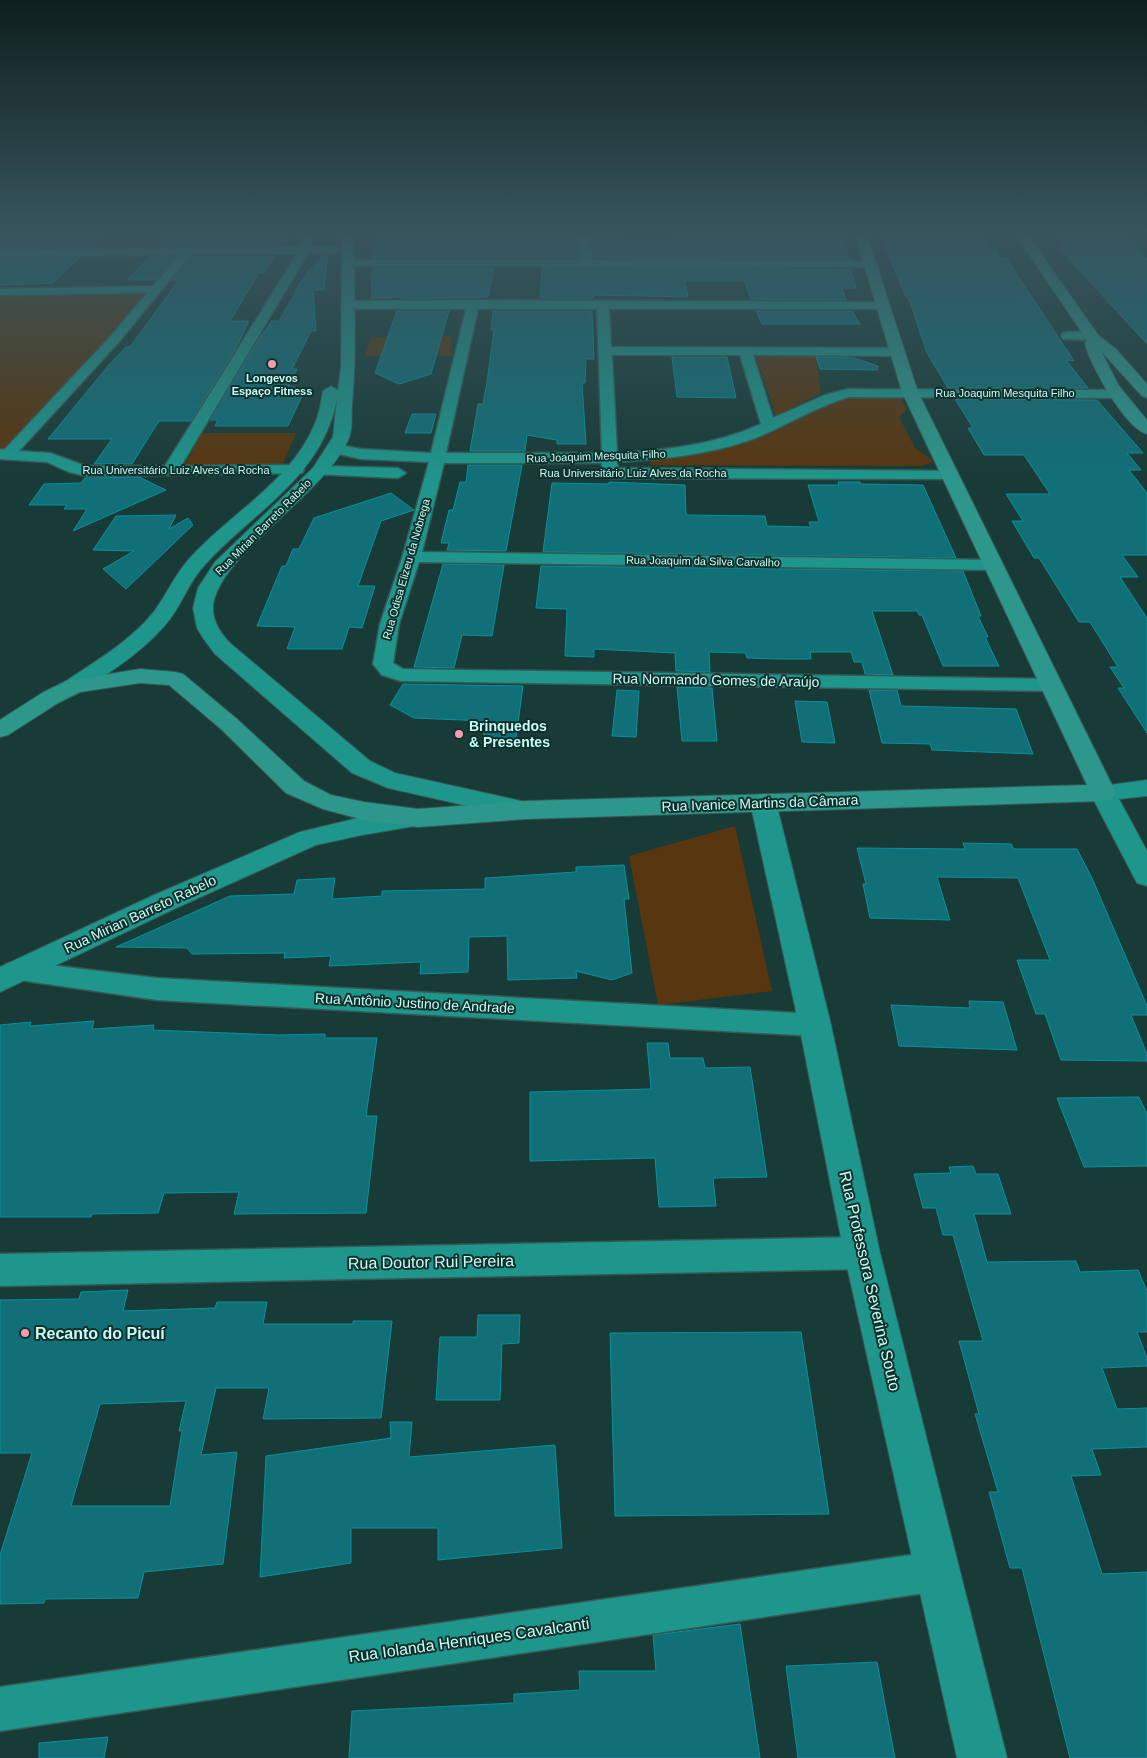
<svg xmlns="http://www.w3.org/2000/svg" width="1147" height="1758" font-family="Helvetica,sans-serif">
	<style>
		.green { fill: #58360f }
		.building { fill: #116f78; stroke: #0a919c; fill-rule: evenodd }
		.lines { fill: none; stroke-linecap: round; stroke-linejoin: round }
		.street-casing { stroke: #355a56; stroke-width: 3 }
		.secondary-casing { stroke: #355a56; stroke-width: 2 }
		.primary-casing { stroke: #355a56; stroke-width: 2 }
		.street { fill: #1e968b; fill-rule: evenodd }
		.secondary { fill: #1e968b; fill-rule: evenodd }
		.primary { fill: #2d978c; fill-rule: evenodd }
		.poi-dot { fill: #f29aae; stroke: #0e312d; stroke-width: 2 }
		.labels { text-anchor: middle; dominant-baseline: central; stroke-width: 4; stroke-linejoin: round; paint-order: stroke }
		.far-poi-label { font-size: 11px; font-weight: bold; fill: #cafbf4; stroke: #0e312d }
		.far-street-label { font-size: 11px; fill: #cafbf4; stroke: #0e312d }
		.street-label { font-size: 14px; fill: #cafbf4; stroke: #0e312d }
		.poi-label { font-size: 14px; font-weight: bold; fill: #cafbf4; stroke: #0e312d; text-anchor: start }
		.near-street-label { font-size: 16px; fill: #cafbf4; stroke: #0e312d }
		.near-poi-label { font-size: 16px; font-weight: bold; fill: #cafbf4; stroke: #0e312d; text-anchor: start }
	</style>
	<rect width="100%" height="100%" fill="#193b37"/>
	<!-- green -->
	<g class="green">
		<path d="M 159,292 L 0,453 L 0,293 Z"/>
		<path d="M 451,336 L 453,356 L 365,356 L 371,337 Z"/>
		<path d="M 816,356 L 821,393 L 776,416 L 756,357 Z"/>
		<path d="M 900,396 L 907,409 L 899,417 L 915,448 L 934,461 L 922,466 L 651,465 L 650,461 L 718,450 L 760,436 L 847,397 Z"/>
		<path d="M 202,433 L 296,433 L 282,466 L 184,466 Z"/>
		<path d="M 735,826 L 772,991 L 658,1005 L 629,856 Z"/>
	</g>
	<!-- building -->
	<g class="building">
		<path d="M 0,232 L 107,232 L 91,247 L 0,248 Z"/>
		<path d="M 232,232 L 288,232 L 280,245 L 158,247 L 170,234 L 230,234 Z"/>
		<path d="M 461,232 L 577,232 L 579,258 L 371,258 L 382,235 L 435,235 L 443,233 L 459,237 Z"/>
		<path d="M 591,232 L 623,232 L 624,243 L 675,243 L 674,232 L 841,233 L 849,259 L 594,258 Z"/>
		<path d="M 889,232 L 979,233 L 990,249 L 995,249 L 1000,258 L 1007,259 L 1074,361 L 1066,360 L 1088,388 L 948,388 L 927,353 L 909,299 L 907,299 L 897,276 L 883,239 L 893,239 Z"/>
		<path d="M 1119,236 L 1130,242 L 1147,258 L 1147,344 L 1058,247 L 1066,247 L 1058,237 L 1114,239 Z"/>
		<path d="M 323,255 L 328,255 L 324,290 L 313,290 L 316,331 L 311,331 L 292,369 L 297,369 L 288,387 L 295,387 L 291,396 L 302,396 L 288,426 L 215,426 L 218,420 L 210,420 L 261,336 L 272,321 L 279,321 L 297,290 L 295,291 L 311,267 L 311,270 Z"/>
		<path d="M 192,256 L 274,256 L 264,273 L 259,273 L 230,321 L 249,321 L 236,348 L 191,421 L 159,421 L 132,464 L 94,464 L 112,439 L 48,439 L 108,366 L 126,347 L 130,347 L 179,280 L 172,280 Z"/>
		<path d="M 80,257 L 53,283 L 0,285 L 0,258 Z"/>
		<path d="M 149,257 L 175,257 L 155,280 L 127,280 Z"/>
		<path d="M 373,268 L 494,268 L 488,297 L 402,299 L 402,297 L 372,298 L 371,276 Z"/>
		<path d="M 542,268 L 851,269 L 856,288 L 842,288 L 846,300 L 751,299 L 744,281 L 685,281 L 688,297 L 595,295 L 591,299 L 540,298 Z"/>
		<path d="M 397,311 L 449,311 L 431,374 L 399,384 L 375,373 Z"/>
		<path d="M 493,311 L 592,311 L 594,359 L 586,359 L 585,383 L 582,383 L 586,444 L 557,444 L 557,440 L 527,435 L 525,451 L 470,451 L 478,404 L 483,404 L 487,382 L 494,330 L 491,330 Z"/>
		<path d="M 756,311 L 852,311 L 860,324 L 762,324 Z"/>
		<path d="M 672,357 L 727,357 L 736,398 L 677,397 Z"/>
		<path d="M 816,357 L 854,358 L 878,366 L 877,370 L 820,369 Z"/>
		<path d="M 955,399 L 1097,400 L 1143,453 L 1127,453 L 1141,470 L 1129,470 L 1147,493 L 1147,555 L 1122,555 L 1138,577 L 1120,577 L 1147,618 L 1147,733 L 1118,688 L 1124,688 L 1110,667 L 1118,667 L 1090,622 L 1079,622 L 1039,558 L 1034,558 L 1012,521 L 1023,521 L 1006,494 L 1050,494 L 1024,455 L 984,455 L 968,428 L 973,428 Z"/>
		<path d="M 412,414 L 436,414 L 431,433 L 405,433 Z"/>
		<path d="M 468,465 L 522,465 L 506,551 L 447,550 L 449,543 L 441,543 L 449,510 L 453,510 L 460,482 L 466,482 Z"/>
		<path d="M 139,477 L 166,490 L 73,531 L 87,509 L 64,509 L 67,505 L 29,505 L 44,484 L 81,483 L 85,478 Z"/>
		<path d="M 609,482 L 685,485 L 686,515 L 765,516 L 767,526 L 811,527 L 809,522 L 819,522 L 808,485 L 839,485 L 838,482 L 860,482 L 861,484 L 923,485 L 956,558 L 543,552 L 552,483 L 609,484 Z"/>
		<path d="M 391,493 L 414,510 L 381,521 L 358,586 L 375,586 L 362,628 L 349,627 L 342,649 L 287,649 L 295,627 L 257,626 L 282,566 L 286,566 L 293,549 L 299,549 L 314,518 Z"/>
		<path d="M 176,515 L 169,529 L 188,518 L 193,525 L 126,589 L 103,569 L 134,551 L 93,550 L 116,516 Z"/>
		<path d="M 443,564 L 504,565 L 492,636 L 462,635 L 454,668 L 414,667 Z"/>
		<path d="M 541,566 L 963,571 L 981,616 L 978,616 L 988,637 L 985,637 L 999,666 L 943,666 L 922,615 L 919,615 L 917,611 L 872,611 L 893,675 L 865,674 L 862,662 L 854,662 L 851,652 L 810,652 L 811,659 L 780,659 L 747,658 L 746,653 L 709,652 L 710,672 L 676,671 L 675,653 L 594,649 L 594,657 L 565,656 L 567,609 L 536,608 Z"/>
		<path d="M 403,684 L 523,686 L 515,745 L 482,744 L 486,721 L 414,718 L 390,705 Z"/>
		<path d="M 677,687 L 712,688 L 717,741 L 682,741 Z"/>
		<path d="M 617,690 L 639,691 L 636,737 L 612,736 Z"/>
		<path d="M 869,690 L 897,690 L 901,706 L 1016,709 L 1033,754 L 932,750 L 930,744 L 882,743 Z"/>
		<path d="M 795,701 L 827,702 L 835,743 L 802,742 Z"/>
		<path d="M 963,843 L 1011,844 L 1014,849 L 1077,849 L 1092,878 L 1147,1006 L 1147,1015 L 1131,1015 L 1147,1054 L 1147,1061 L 1061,1060 L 1045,1014 L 1036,1014 L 1017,960 L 1050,960 L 1018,878 L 937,877 L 950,920 L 870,918 L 863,884 L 866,884 L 857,848 L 965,849 Z"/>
		<path d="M 624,865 L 629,899 L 624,899 L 632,973 L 612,980 L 576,971 L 577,978 L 508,980 L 507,936 L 469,937 L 468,972 L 420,974 L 421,962 L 329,966 L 331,956 L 284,958 L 285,953 L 192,954 L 187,948 L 116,947 L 230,896 L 294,894 L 297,880 L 335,878 L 332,899 L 382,896 L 382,891 L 485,889 L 485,878 L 576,872 L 576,867 Z"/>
		<path d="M 969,1001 L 1003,1002 L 1017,1050 L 899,1046 L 891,1005 L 970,1008 Z"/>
		<path d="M 94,1021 L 92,1029 L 154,1025 L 153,1030 L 278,1035 L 325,1034 L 325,1038 L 377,1038 L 366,1116 L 377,1116 L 366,1213 L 234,1214 L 239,1192 L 164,1193 L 158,1213 L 92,1214 L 91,1217 L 0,1217 L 0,1025 L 31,1022 L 30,1026 Z"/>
		<path d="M 647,1043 L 668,1043 L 670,1058 L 703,1058 L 705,1068 L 750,1067 L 767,1177 L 713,1178 L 716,1206 L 659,1207 L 655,1158 L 530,1161 L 530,1092 L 651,1089 Z"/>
		<path d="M 1139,1097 L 1147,1114 L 1147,1166 L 1084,1167 L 1057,1098 Z"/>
		<path d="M 973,1166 L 976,1174 L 998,1174 L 1011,1214 L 974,1214 L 987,1262 L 1076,1261 L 1080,1272 L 1138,1270 L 1147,1291 L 1147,1332 L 1137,1332 L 1147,1358 L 1147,1366 L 1102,1368 L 1117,1409 L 1147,1408 L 1147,1447 L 1092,1449 L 1101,1475 L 1071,1476 L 1102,1574 L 1147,1572 L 1147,1758 L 1070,1758 L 1022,1568 L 1010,1568 L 989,1492 L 998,1492 L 975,1414 L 979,1414 L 959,1341 L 983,1341 L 953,1235 L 943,1235 L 936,1208 L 923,1208 L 914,1174 L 951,1173 L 949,1167 Z"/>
		<path d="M 128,1290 L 123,1311 L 215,1308 L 217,1302 L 267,1302 L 263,1324 L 353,1324 L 353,1321 L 392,1321 L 381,1418 L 263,1419 L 269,1388 L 216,1388 L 201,1455 L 237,1452 L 223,1564 L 144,1572 L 138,1598 L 45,1599 L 44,1603 L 0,1604 L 0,1555 L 32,1453 L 0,1453 L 0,1300 L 79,1299 L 81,1292 ZM 186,1401 L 179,1431 L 182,1431 L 170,1506 L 71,1506 L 100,1404 Z"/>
		<path d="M 478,1315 L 520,1315 L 519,1343 L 502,1344 L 500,1400 L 436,1400 L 440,1337 L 477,1337 Z"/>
		<path d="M 801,1332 L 829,1514 L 615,1516 L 610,1333 Z"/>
		<path d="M 390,1422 L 412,1422 L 409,1457 L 555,1445 L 562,1548 L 438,1560 L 438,1528 L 351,1528 L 351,1563 L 260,1577 L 266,1456 L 391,1438 Z"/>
		<path d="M 740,1624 L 760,1758 L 349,1758 L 352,1711 L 514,1703 L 514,1694 L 580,1690 L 579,1671 L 656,1671 L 653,1635 Z"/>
		<path d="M 877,1662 L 895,1758 L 798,1758 L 786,1666 Z"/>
		<path d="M 108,1737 L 104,1758 L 39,1758 L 39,1743 Z"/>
	</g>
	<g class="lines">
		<!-- street casing -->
		<g class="street-casing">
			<g id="street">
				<path d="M 302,232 L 312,232 L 311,247 L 334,247 L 339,250 L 334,253 L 308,253 L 181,466 L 296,465 L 304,470 L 302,473 L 86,476 L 69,472 L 47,462 L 0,459 L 0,449 L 4,450 L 110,337 L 147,293 L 0,295 L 0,289 L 153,286 L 179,255 L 0,256 L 0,250 L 300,247 ZM 191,254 L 297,254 L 165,466 L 86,466 L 50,453 L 19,451 L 118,343 Z"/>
				<path d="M 579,232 L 589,232 L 592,260 L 870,261 L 875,264 L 870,267 L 347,266 L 342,263 L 347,260 L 581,260 Z"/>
				<path d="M 1049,232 L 1118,232 L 1119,234 L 1114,237 L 1054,235 Z"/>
				<path d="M 473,300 L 888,302 L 890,305 L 884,309 L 609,309 L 611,347 L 898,348 L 904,352 L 898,356 L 753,355 L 773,418 L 825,395 L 848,389 L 1117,390 L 1124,394 L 1117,398 L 849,397 C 814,407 783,428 750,440 C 707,455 663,459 617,462 L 618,468 L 954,471 L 956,474 L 954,477 L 948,479 L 610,478 L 602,473 L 602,463 L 444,463 L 422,552 L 993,560 L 999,561 L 1002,565 L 999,569 L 993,570 L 419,562 L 399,624 L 393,663 L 403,669 L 1052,679 L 1059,681 L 1062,685 L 1059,689 L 1052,691 L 401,681 L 382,675 L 373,664 L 380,624 L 403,555 L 429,462 L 361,459 L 330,452 L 327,449 L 335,444 L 361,449 L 431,453 L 466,309 L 347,309 L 341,305 L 347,301 ZM 478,309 L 597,309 L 602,453 L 446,453 ZM 612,355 L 740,355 L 761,424 C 714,445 667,450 617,453 Z"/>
				<path d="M 1067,332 L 1092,332 L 1098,336 L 1092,340 L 1063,339 L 1061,336 L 1063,333 Z"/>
				<path d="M 319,466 L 398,468 L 406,473 L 398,478 L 313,474 L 311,471 L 313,468 Z"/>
				<path d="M 16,961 L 157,978 L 815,1014 L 825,1017 L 829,1025 L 825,1033 L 815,1036 L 157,1000 L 6,978 L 2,971 L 6,964 Z"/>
				<path d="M 862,1237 L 874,1242 L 879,1253 L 874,1264 L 862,1269 L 0,1286 L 0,1254 Z"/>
				<path d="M 938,1551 L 952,1557 L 958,1571 L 952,1585 L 938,1591 L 0,1731 L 0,1687 Z"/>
			</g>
		</g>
		<!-- secondary casing -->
		<g class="secondary-casing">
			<g id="secondary">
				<path d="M 339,232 L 351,232 L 354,244 C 354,297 357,351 352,404 C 351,414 353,428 349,438 C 327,493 215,557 213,608 C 213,623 221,634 231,644 L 370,761 L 395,773 L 535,804 L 539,810 L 535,816 L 526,819 L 388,788 L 352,773 L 215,654 L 203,638 L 197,628 L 193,608 L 198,588 L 215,562 L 313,468 L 333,437 L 337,399 C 321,480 252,511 202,568 C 189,583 182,603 170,619 C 147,649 113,670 82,691 L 74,693 L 66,691 L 63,686 L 66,681 C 96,661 129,642 153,613 C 166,596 174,576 189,559 C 231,512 292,482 316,421 C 320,411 321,401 323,391 L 331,386 L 338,390 L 341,367 L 342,244 Z"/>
				<path d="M 1147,780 L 1147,796 L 1119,799 L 1147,851 L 1147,886 L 1137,883 L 1090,793 L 1094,787 Z"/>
				<path d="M 763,794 L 772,796 L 776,802 L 831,1025 L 880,1253 L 1007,1758 L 957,1758 L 844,1253 L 799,1025 L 750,802 L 754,796 Z"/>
				<path d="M 418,809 L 427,812 L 431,818 L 427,824 L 362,835 L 316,845 L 174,909 L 0,992 L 0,967 L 154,895 L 300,832 L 362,817 Z"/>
			</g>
		</g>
		<!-- primary casing -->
		<g class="primary-casing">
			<g id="primary">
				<path d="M 854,232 L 866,232 L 918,392 L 1116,793 L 1112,799 L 1103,801 L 526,819 L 418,827 L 364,820 L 323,809 L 286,793 L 221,729 L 169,685 L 140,683 L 80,692 L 58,703 L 8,735 L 0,737 L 0,720 L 42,693 L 66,681 L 140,669 L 175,672 L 183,674 L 237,719 L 304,781 L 331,795 L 364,802 L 418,809 L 526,801 L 1087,785 L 902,392 Z"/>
				<path d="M 1014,232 L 1026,232 L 1098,335 L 1116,349 L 1147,384 L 1147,398 L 1142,396 L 1101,351 L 1119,386 L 1147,420 L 1147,434 C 1126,429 1089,364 1085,343 L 1087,340 Z"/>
			</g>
		</g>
		<!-- street -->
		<use href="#street" class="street"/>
		<!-- secondary -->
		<use href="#secondary" class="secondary"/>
		<!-- primary -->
		<use href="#primary" class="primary"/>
	</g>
	<!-- sky -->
	<linearGradient id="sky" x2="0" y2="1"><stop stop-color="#0e201e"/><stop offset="0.49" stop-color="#38555e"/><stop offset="1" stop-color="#38555e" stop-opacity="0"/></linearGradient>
	<rect width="1147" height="478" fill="url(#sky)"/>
	<!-- markers -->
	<g class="poi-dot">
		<circle cx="272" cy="364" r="5"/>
		<circle cx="459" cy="734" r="5"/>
		<circle cx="25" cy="1333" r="5"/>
	</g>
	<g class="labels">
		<!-- far-poi labels -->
		<g class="far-poi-label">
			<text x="272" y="378">Longevos<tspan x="272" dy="13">Espaço Fitness</tspan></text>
		</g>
		<!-- far-street labels -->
		<g class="far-street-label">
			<text x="1005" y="393">Rua Joaquim Mesquita Filho</text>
			<text transform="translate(596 456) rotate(-2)">Rua Joaquim Mesquita Filho</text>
			<text x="176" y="470">Rua Universitário Luiz Alves da Rocha</text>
			<text x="633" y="473">Rua Universitário Luiz Alves da Rocha</text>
			<text transform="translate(263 527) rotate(-45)">Rua Mirian Barreto Rabelo</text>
			<text transform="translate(703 561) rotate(1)">Rua Joaquim da Silva Carvalho</text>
			<text transform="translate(406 569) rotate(-74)">Rua Odisa Elizeu da Nobrega</text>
		</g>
		<!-- street labels -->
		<g class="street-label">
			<text transform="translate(716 680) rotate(1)">Rua Normando Gomes de Araújo</text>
			<text transform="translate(760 803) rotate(-2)">Rua Ivanice Martins da Câmara</text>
			<text transform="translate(140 914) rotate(-25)">Rua Mirian Barreto Rabelo</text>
			<text transform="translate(415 1003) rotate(3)">Rua Antônio Justino de Andrade</text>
		</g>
		<!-- poi labels -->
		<g class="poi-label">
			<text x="469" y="726">Brinquedos<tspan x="469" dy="16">&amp; Presentes</tspan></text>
		</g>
		<!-- near-street labels -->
		<g class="near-street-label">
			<text transform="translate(431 1262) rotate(-1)">Rua Doutor Rui Pereira</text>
			<text transform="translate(870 1281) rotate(77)">Rua Professora Severina Souto</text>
			<text transform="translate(469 1640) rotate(-8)">Rua Iolanda Henriques Cavalcanti</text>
		</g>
		<!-- near-poi labels -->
		<g class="near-poi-label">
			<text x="35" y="1333">Recanto do Picuí</text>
		</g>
	</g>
</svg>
